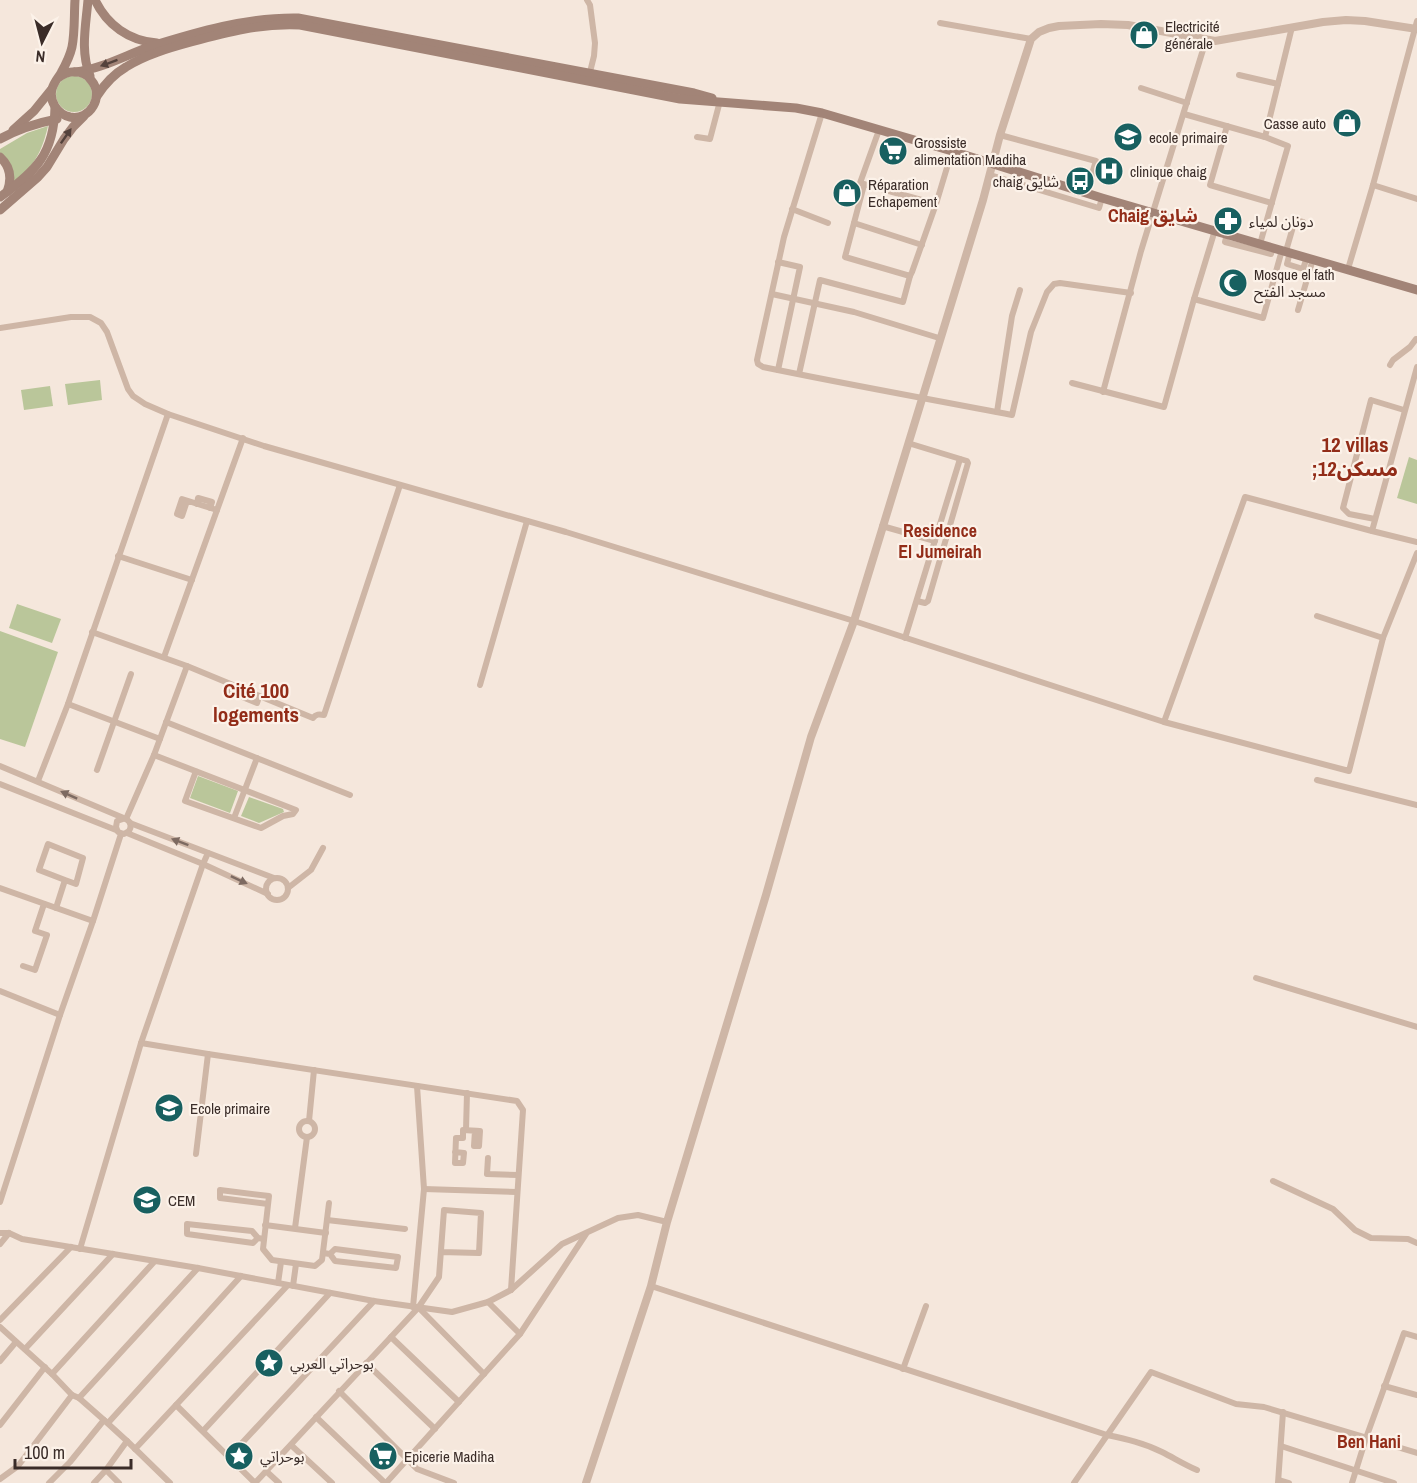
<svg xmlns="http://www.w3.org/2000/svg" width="1417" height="1483" font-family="'Archivo Narrow','Noto Sans Arabic',sans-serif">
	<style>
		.green { fill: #bac69a }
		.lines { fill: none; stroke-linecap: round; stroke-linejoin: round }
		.minor { stroke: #ceb6a6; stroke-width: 6 }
		.tertiary { stroke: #ceb6a6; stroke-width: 8 }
		.secondary { stroke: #a28477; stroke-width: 9 }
		.oneway { fill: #54423c }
		.oneway2 { fill: #7d6a61 }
		.labels { text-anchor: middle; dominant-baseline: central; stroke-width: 4.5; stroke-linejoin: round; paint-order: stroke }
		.poi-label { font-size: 15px; fill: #3a2c28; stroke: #fcf2e9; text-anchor: start }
		.quarter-label { font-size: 18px; font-weight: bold; fill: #922c18; stroke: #fcf2e9 }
		.district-label { font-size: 21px; font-weight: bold; fill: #922c18; stroke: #fcf2e9 }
	</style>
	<rect width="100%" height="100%" fill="#f5e7dc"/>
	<!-- green -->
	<g class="green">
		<circle cx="74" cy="94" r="18"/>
		<path d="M 48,126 C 41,155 34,164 13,185 L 0,153 L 0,149 L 27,133 Z"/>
		<path d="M 100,380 L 102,400 L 68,405 L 65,384 Z"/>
		<path d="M 50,386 L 53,406 L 24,410 L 21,390 Z"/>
		<path d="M 1409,457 L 1417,460 L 1417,504 L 1397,498 Z"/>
		<path d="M 17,604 L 61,619 L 52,643 L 9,628 Z"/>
		<path d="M 0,631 L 58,652 L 25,747 L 0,739 Z"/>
		<path d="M 198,776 L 238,791 L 230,813 L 190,798 Z"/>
		<path d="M 249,797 L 283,809 L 284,812 L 259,823 L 241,816 Z"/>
	</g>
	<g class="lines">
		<!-- minor -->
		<g class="minor">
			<path d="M 587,0 L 590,5 L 595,43 L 594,56 L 589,76"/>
			<path d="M 940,23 L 1031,39"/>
			<path d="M 1239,75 L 1278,84"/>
			<path d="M 1141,88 L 1187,103"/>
			<path d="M 822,113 L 784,237 L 757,360 L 758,364 L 763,367 C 845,384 929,399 1012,415 L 1031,332 L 1047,292 L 1054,284 L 1060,283 L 1131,293"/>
			<path d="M 1184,114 L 1265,137 L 1288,146 L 1260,244"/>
			<path d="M 1227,126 L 1210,185 L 1272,203"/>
			<path d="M 879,130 L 860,183 L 936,204"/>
			<path d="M 1000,135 L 1096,161 L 1086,193"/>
			<path d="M 697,137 L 710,139 L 720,101"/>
			<path d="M 1265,137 L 1292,27"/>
			<path d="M 990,175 L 1099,208 L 1102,198"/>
			<path d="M 864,185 L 845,257 L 910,276 L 912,272 L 936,204 L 952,151"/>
			<path d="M 1373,185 L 1417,199"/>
			<path d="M 792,209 L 828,223"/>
			<path d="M 854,223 L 922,245"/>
			<path d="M 1227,234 L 1225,242 L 1271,254 L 1273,247"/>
			<path d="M 1286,251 L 1295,220 L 1303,222"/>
			<path d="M 1290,252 L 1287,264 L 1303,269 L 1307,257"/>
			<path d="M 1348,269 L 1373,185 L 1417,21"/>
			<path d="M 772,294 L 854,312 L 939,338"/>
			<path d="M 1194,299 L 1263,318 L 1282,250"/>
			<path d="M 1298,310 L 1313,259"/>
			<path d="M 0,328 L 71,317 L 90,317 L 101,323 L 107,332 L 128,389 L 133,396 L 145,404 L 168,414 L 264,446 L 566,532 L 854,621 L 1164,722 L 1349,771 L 1383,638 L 1417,553"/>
			<path d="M 1390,365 L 1393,360 L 1410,347 L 1416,339 L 1417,339"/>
			<path d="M 1417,367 L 1372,531 L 1417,542"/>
			<path d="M 778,370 L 800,267 L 778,262"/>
			<path d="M 799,374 L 820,280 L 903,302 L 910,276"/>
			<path d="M 1072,383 L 1164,407 L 1194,299 L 1215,230"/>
			<path d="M 1103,392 L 1141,251 L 1206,40"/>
			<path d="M 997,412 L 1012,316 L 1020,290"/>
			<path d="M 908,443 L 967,461 L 968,463 L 928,601 L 925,603 L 917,601"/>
			<path d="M 187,501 L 182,516 L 177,514 L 182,499 L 217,510"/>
			<path d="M 197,504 L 198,498 L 212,502 L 210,508"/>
			<path d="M 1375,519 L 1349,514 L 1343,508 L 1371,400 L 1404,410"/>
			<path d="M 882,526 L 935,541"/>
			<path d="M 118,556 L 192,580"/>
			<path d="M 1317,616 L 1383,638"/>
			<path d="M 92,632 L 187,666 L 154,755 L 126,819"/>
			<path d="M 905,638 L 960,459"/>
			<path d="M 164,657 L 243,438"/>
			<path d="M 187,666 L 313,718 C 316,714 319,714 324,715 L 400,485"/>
			<path d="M 227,683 L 225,690 L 257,703 L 259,697"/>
			<path d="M 480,685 L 527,521"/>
			<path d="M 68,704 L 160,739"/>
			<path d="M 166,722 L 350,795"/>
			<path d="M 1164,722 L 1245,497 L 1372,531"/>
			<path d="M 154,755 L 296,810 L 293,814 L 283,816 L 261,828 L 185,801 L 196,771"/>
			<path d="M 0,766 L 126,819 C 131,822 132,826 129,831 L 124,834 L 118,832 L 116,827 L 117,821 L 123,819"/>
			<path d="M 97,770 L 131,674"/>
			<path d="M 1317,780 L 1417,805"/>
			<path d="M 38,781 L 68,704 L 168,414"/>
			<path d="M 0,784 L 116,830"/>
			<path d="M 234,818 L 257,758"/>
			<path d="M 130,823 L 274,878"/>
			<path d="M 127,833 L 203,864 L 268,894"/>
			<circle cx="277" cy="889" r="11"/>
			<path d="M 0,888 L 93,921"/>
			<path d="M 288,888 L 311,870 L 323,848"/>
			<path d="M 56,908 L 65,880 L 76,884 L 83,858 L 48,844 L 39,870 L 65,880"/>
			<path d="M 23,966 L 35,970 L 47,935 L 35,931 L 44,904"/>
			<path d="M 1256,978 L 1417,1027"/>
			<path d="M 0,991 L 60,1015"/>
			<path d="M 141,1043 L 203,864 L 208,853"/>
			<path d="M 309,1121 L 314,1070"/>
			<circle cx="307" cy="1129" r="8"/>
			<path d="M 466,1130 L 467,1093"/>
			<path d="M 455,1152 L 464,1153 L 463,1163 L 455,1163 L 456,1138 L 463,1138 L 463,1130 C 469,1130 474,1131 480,1131 L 479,1146 L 474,1146 L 475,1131"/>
			<path d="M 196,1154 L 208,1054"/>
			<path d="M 488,1158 L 487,1174 L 518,1175"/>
			<path d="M 1273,1181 L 1333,1209 L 1355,1230 L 1371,1238 L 1408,1239 L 1417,1243"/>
			<path d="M 424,1189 L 517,1192"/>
			<path d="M 0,1202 L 60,1015 L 93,921 L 121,834"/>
			<path d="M 268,1204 L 220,1198 L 220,1190 L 269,1196 L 263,1249 L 272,1260 L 315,1266 L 322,1260 L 329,1203"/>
			<path d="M 327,1220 L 405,1229"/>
			<path d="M 265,1225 L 326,1233"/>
			<path d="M 295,1228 L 307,1137"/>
			<path d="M 0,1233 L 9,1233 L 22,1239 L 198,1268 L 374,1301 L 452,1312 L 488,1302 L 511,1290 L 562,1244 L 618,1218 L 638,1215 L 667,1222"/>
			<path d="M 258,1238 L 252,1231 L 187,1224 L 187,1234 L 253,1243 L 258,1238 L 264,1239"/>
			<path d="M 0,1244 L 9,1233"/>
			<path d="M 80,1249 L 141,1043 L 208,1054 L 517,1101 L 523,1110 L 511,1290"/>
			<path d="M 323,1253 L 330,1254 L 335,1261 L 396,1268 L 398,1257 L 335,1249 L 330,1254"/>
			<path d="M 278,1283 L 281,1262"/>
			<path d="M 293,1286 L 296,1264"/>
			<path d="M 651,1286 L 1107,1435 C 1126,1439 1144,1443 1162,1452 C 1174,1458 1185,1465 1197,1470"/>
			<path d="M 488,1302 L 520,1334"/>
			<path d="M 413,1307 L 424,1189 L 417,1086"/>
			<path d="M 419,1308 L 484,1374"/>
			<path d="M 0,1320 L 71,1247"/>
			<path d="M 0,1327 L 52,1374 L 72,1395 L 79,1398 L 104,1420 L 127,1441 L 106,1470 L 94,1483"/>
			<path d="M 391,1337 L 459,1402"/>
			<path d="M 25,1349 L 113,1254"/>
			<path d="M 0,1361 L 16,1342"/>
			<path d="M 366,1363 L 435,1429"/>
			<path d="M 903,1369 L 926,1306"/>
			<path d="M 52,1374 L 154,1262"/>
			<path d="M 1384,1386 L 1417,1395"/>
			<path d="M 339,1391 L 417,1469 L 454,1483"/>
			<path d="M 79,1398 L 198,1268"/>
			<path d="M 176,1405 L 255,1483"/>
			<path d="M 316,1417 L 385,1483"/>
			<path d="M 108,1423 L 241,1276"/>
			<path d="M 0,1425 L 45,1367"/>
			<path d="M 203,1431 L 330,1293"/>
			<path d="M 127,1441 L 170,1483"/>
			<path d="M 291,1445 L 332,1483"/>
			<path d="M 1281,1446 L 1394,1483"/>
			<path d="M 135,1449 L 287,1286"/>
			<path d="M 229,1457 L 374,1301"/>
			<path d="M 106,1470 L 119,1483"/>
			<path d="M 266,1471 L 279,1483"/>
			<path d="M 0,1479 L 18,1466 L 72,1395"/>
			<path d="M 1279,1480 L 1289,1483"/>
			<path d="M 49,1483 L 70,1462 L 104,1420"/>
			<path d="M 255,1483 L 418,1308 L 439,1277 L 444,1210 L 481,1213 L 479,1253 L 441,1252"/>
			<path d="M 386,1483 L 520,1334 L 586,1234"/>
			<path d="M 1074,1483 L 1151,1372 L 1236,1404 L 1264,1407 L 1417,1453"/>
			<path d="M 1278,1483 L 1283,1412"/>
			<path d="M 1352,1483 L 1366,1438 L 1404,1333 L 1417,1337"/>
		</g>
		<!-- tertiary -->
		<path class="tertiary" d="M 586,1483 L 651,1286 L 667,1222 L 766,895 L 811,737 L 854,621 L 983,200 L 1000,135 L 1031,39 L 1039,32 L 1049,28 L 1059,26 L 1101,24 L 1128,25 L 1215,41 L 1323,22 L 1346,20 L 1365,21 L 1417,29"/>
		<!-- secondary -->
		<g class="secondary">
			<path d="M 88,0 C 86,25 80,51 90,76"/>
			<path d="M 95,0 C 107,25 129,41 157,43"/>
			<path d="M 75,72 C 101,69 124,56 149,47 C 197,32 248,17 298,18 L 694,93 L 712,98"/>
			<path d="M 58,78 C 68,70 83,69 91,80 C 105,96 90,121 70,117 C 57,114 49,101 52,89 C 54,82 58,78 61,73 C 66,64 70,56 72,47 C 75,32 74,15 75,0"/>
			<path d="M 97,96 C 104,85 114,74 126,67 C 145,55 169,48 191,42 C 227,32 262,23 300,25 L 680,99 L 796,108 L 822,113 L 952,151 L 1102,198 L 1417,290"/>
			<path d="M 13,130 L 34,111 L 51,90"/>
			<path d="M 0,139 C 18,129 37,123 57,119"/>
			<path d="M 0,157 C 11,167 12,179 7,192"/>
			<path d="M 0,197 C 36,171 54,154 55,107"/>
			<path d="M 0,210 L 38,177 L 47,167 L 64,139 L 73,127 L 84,116"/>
		</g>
	</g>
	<!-- one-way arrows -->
	<defs><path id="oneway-solid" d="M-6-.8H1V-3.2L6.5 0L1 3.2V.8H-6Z" transform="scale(1.5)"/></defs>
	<g class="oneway">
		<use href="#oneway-solid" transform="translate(109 63) rotate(160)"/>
		<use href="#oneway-solid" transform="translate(66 136) rotate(-55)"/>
	</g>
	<g class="oneway2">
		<use href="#oneway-solid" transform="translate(69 795) rotate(-156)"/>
		<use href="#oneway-solid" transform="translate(180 842) rotate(-159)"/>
		<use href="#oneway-solid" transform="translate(239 880) rotate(25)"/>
	</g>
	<!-- icons -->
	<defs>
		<g id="shop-disc" transform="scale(1.5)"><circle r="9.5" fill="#186060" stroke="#fcf2e9"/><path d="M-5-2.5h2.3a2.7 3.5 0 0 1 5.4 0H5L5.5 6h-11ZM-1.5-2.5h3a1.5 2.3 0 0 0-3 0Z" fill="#fff"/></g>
		<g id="school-disc" transform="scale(1.5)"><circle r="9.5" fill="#186060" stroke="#fcf2e9"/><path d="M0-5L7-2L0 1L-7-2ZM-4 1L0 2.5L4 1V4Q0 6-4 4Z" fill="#fff"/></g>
		<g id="supermarket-disc" transform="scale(1.5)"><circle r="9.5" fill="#186060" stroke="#fcf2e9"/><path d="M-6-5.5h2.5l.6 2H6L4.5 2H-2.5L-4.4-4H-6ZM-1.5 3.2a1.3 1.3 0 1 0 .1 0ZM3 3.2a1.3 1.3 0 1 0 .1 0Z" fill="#fff"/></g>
		<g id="hospital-disc" transform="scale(1.5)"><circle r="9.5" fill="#186060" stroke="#fcf2e9"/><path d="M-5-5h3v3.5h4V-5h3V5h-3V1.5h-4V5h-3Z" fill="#fff"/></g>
		<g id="bus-disc" transform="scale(1.5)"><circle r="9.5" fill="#186060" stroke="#fcf2e9"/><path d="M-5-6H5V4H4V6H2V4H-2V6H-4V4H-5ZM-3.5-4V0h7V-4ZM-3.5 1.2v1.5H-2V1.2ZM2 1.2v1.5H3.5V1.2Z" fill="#fff"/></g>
		<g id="pharmacy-disc" transform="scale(1.5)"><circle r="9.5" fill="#186060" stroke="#fcf2e9"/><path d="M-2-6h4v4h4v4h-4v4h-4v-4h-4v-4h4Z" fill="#fff"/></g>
		<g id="mosque-disc" transform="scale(1.5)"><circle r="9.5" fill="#186060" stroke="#fcf2e9"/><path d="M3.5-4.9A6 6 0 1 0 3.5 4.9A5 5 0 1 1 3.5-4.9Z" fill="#fff"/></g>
		<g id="sight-disc" transform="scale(1.5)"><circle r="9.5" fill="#186060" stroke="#fcf2e9"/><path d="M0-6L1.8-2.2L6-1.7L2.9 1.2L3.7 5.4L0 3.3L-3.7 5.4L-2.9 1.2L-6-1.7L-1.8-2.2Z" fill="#fff"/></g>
	</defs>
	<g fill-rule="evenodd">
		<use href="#shop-disc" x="1144" y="35"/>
		<use href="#shop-disc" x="1347" y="123"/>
		<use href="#school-disc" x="1128" y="137"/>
		<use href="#supermarket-disc" x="893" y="151"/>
		<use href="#hospital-disc" x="1109" y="171"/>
		<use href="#bus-disc" x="1080" y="181"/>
		<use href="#shop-disc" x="847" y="193"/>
		<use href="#pharmacy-disc" x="1228" y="221"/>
		<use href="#mosque-disc" x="1233" y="283"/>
		<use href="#school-disc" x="169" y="1108"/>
		<use href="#school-disc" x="147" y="1200"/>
		<use href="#sight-disc" x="269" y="1363"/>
		<use href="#sight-disc" x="239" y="1456"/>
		<use href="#supermarket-disc" x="383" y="1456"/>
	</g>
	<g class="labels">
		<!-- poi labels -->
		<g class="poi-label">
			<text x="1165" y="26">Electricité<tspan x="1165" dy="17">générale</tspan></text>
			<text x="1326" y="123" text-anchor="end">Casse auto</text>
			<text x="1149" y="137">ecole primaire</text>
			<text x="914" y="142">Grossiste<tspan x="914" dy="17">alimentation Madiha</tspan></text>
			<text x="1130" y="171">clinique chaig</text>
			<text x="1059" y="181" text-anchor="end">chaig شايق</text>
			<text x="868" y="184">Réparation<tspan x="868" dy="17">Echapement</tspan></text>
			<text x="1249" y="221">دونان لمياء</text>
			<text x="1254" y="274">Mosque el fath<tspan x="1254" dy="17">مسجد الفتح</tspan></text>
			<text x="190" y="1108">Ecole primaire</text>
			<text x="168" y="1200">CEM</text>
			<text x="290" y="1363">بوحراتي العربي</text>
			<text x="260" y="1456">بوحراتي</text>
			<text x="404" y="1456">Epicerie Madiha</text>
		</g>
		<!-- quarter labels -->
		<g class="quarter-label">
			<text x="1153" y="215">Chaig شايق</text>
			<text x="940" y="530">Residence<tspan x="940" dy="21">El Jumeirah</tspan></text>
			<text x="1369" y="1441">Ben Hani</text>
		</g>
		<!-- district labels -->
		<g class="district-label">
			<text x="1355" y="444">12 villas<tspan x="1355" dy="24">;12مسكن</tspan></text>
			<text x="256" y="690">Cité 100<tspan x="256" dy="24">logements</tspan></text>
		</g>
	</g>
	<!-- north arrow -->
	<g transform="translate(42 42) rotate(186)" stroke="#fcf2e9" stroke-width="4.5" paint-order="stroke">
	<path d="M0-4.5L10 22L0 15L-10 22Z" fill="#3a2c28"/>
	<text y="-9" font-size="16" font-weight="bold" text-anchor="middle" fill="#3a2c28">N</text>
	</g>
	<!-- scale -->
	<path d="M15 1459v9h116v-9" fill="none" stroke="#3a2c28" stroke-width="3"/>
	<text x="24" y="1459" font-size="18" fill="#3a2c28" stroke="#fcf2e9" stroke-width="4.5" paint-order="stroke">100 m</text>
</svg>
